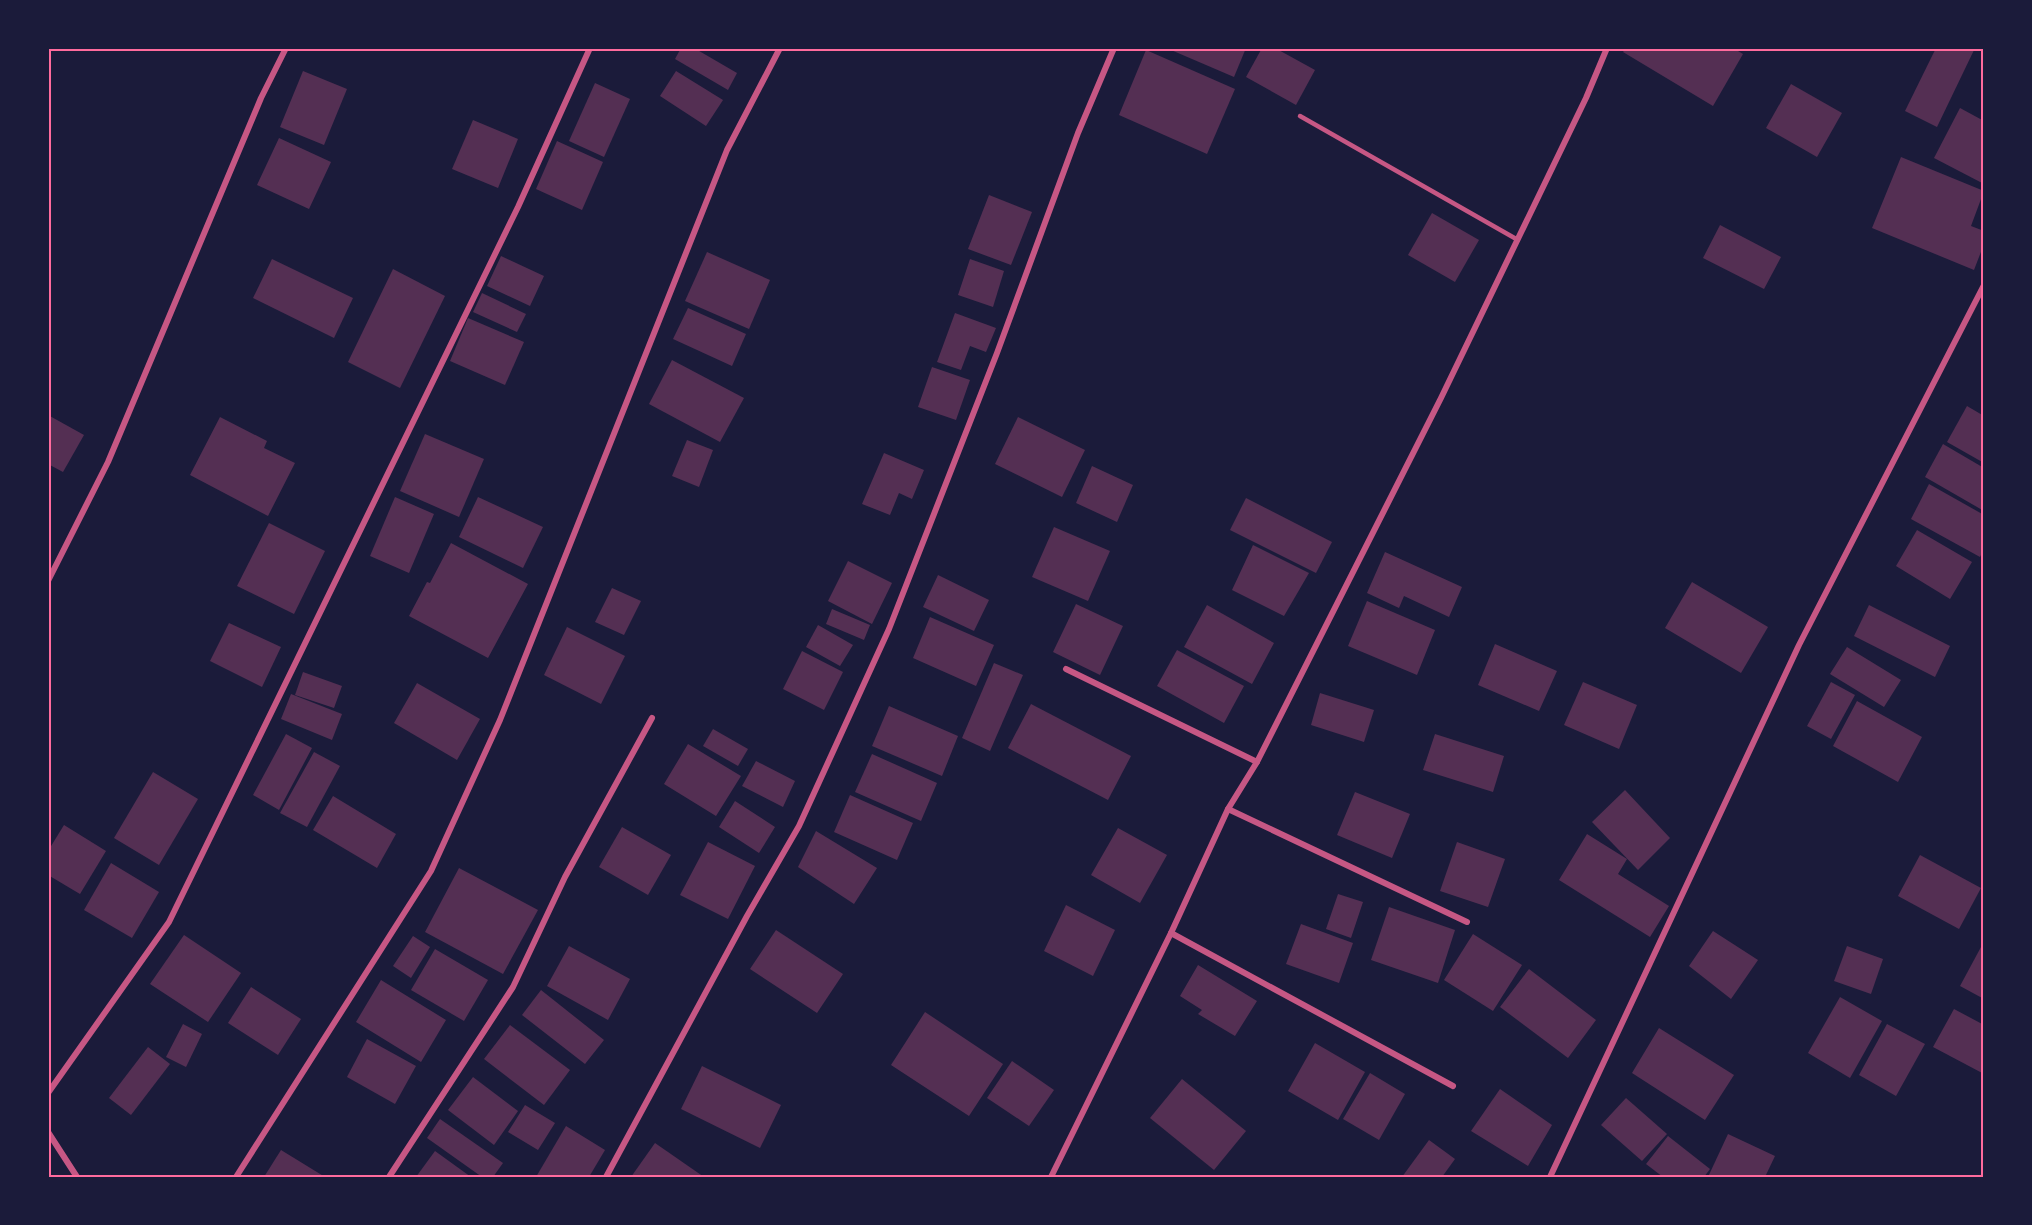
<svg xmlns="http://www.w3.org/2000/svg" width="2032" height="1225" font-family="'IBM Plex Serif',serif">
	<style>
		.building { fill: #542f53 }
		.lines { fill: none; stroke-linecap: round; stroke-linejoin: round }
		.service { stroke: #c65784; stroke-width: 4.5 }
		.minor { stroke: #c65784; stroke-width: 6 }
		.neatline { fill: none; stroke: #ff6b9d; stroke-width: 2 }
	</style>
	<rect width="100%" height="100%" fill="#1b1b3a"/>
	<!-- building -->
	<g class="building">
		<path d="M 681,48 L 694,48 L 737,73 L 728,90 L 675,59 Z"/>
		<path d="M 1172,48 L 1246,48 L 1234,77 L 1171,50 Z"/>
		<path d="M 1262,48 L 1275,48 L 1315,70 L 1296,105 L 1246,77 Z"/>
		<path d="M 1626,48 L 1733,48 L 1743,54 L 1713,106 L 1623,52 Z"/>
		<path d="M 1936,48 L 1975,48 L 1937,127 L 1905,111 Z"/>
		<path d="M 1146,50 L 1235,89 L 1207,154 L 1119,115 Z"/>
		<path d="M 303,71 L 347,89 L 324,145 L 280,127 Z"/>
		<path d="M 676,71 L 723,100 L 706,126 L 660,96 Z"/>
		<path d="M 595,83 L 630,99 L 604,157 L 569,141 Z"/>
		<path d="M 1791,84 L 1842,113 L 1817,157 L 1766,128 Z"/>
		<path d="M 1960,108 L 1984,121 L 1984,184 L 1934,158 Z"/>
		<path d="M 473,120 L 518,139 L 498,188 L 452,169 Z"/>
		<path d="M 279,138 L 331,162 L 309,209 L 257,185 Z"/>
		<path d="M 557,141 L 603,162 L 582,210 L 536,189 Z"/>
		<path d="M 1901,157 L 1984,191 L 1971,226 L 1984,231 L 1984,244 L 1974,270 L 1872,228 Z"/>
		<path d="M 989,195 L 1032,212 L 1011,265 L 968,249 Z"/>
		<path d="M 1432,213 L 1479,240 L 1455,282 L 1408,255 Z"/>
		<path d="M 1720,225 L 1781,257 L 1764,289 L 1703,258 Z"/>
		<path d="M 707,252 L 770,280 L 749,329 L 685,301 Z"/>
		<path d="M 501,256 L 544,276 L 530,306 L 487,286 Z"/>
		<path d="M 272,259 L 353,298 L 334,338 L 253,298 Z"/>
		<path d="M 970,259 L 1004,271 L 993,307 L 958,295 Z"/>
		<path d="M 393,269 L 445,296 L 400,388 L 348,362 Z"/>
		<path d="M 482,293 L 526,314 L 517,332 L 473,312 Z"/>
		<path d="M 688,308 L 746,334 L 732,366 L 673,339 Z"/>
		<path d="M 955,313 L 996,328 L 986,352 L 970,346 L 961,370 L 937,362 Z"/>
		<path d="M 468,318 L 524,342 L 505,385 L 450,361 Z"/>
		<path d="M 672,360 L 744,398 L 720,442 L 649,404 Z"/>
		<path d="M 932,367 L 970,380 L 956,420 L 918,407 Z"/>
		<path d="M 1967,406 L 1984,416 L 1984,463 L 1947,442 Z"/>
		<path d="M 48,415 L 84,435 L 63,472 L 48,464 Z"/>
		<path d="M 220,417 L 267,441 L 264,448 L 295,463 L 268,516 L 190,475 Z"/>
		<path d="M 1018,417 L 1085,450 L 1062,497 L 995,464 Z"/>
		<path d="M 425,434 L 484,459 L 459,517 L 400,491 Z"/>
		<path d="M 687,440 L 713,450 L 699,487 L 672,476 Z"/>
		<path d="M 1943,444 L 1984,468 L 1984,511 L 1925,477 Z"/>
		<path d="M 884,453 L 924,470 L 912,499 L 899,493 L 890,515 L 862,504 Z"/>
		<path d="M 1092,466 L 1133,485 L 1117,522 L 1076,503 Z"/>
		<path d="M 1929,484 L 1984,515 L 1984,549 L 1980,557 L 1911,519 Z"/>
		<path d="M 395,497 L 434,514 L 409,573 L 370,556 Z"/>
		<path d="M 478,497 L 543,527 L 523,568 L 459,537 Z"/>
		<path d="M 1246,498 L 1332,542 L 1316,573 L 1230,530 Z"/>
		<path d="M 269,523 L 325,551 L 294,614 L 237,586 Z"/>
		<path d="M 1054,527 L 1110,551 L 1088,601 L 1032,577 Z"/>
		<path d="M 1917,530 L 1972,562 L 1950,599 L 1896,566 Z"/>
		<path d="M 451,543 L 528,584 L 488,658 L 409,616 L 427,582 L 430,583 Z"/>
		<path d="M 1253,545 L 1309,573 L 1284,616 L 1232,590 Z"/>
		<path d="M 1385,552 L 1462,587 L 1449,617 L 1404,596 L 1399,608 L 1367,593 Z"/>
		<path d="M 848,561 L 892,583 L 872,624 L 828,601 Z"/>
		<path d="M 938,575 L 989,600 L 974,631 L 923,607 Z"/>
		<path d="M 1692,582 L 1768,627 L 1741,673 L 1665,628 Z"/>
		<path d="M 612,588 L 641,601 L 624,635 L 595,622 Z"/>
		<path d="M 1367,601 L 1435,630 L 1417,675 L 1348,646 Z"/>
		<path d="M 1076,604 L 1123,626 L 1100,675 L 1053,652 Z"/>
		<path d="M 1207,605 L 1274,643 L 1252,684 L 1184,647 Z"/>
		<path d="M 1869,605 L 1950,646 L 1935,677 L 1854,636 Z"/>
		<path d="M 832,609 L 870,625 L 864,640 L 826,624 Z"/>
		<path d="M 930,617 L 994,645 L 976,686 L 913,658 Z"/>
		<path d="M 229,623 L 281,647 L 262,687 L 210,661 Z"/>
		<path d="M 818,625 L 853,645 L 840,666 L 806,647 Z"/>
		<path d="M 567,627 L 625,656 L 601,704 L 544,675 Z"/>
		<path d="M 1495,644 L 1557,671 L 1539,711 L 1478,685 Z"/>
		<path d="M 1847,647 L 1901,680 L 1884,707 L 1830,674 Z"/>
		<path d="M 1177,650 L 1244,686 L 1224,723 L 1157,686 Z"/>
		<path d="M 802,651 L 843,672 L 824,710 L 783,689 Z"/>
		<path d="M 994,663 L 1023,675 L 990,751 L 962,738 Z"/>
		<path d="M 303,672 L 342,686 L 334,708 L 295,695 Z"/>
		<path d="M 1583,682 L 1637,705 L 1619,749 L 1564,725 Z"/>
		<path d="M 1831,682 L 1855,695 L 1831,739 L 1807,726 Z"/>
		<path d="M 417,683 L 480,719 L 457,760 L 394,723 Z"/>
		<path d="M 1320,693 L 1374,710 L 1364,742 L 1311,725 Z"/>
		<path d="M 291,694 L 342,714 L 332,740 L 281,719 Z"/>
		<path d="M 1857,701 L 1922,737 L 1898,782 L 1833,746 Z"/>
		<path d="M 1031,704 L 1131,756 L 1108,800 L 1008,748 Z"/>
		<path d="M 889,706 L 958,736 L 942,776 L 872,746 Z"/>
		<path d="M 713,729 L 748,749 L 738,766 L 703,746 Z"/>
		<path d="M 286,734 L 312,748 L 279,810 L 253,795 Z"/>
		<path d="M 1435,734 L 1504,756 L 1493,792 L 1423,770 Z"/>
		<path d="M 688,744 L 741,776 L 716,816 L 664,784 Z"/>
		<path d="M 314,752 L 340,766 L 307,827 L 280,813 Z"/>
		<path d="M 872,754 L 937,783 L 921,821 L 855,792 Z"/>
		<path d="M 756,761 L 795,781 L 783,807 L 742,786 Z"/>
		<path d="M 153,772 L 198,799 L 159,865 L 114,838 Z"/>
		<path d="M 1625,790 L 1670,838 L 1638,870 L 1592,822 Z"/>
		<path d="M 1355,792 L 1410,814 L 1392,858 L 1337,835 Z"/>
		<path d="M 850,795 L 913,823 L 897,860 L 834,832 Z"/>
		<path d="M 333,796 L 396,834 L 377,868 L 313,830 Z"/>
		<path d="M 735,801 L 775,827 L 759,853 L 719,827 Z"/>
		<path d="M 64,825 L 106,851 L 80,894 L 48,875 L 48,851 Z"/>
		<path d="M 622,827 L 671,855 L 648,895 L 599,867 Z"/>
		<path d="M 1118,828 L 1167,855 L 1140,903 L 1091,875 Z"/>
		<path d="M 816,831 L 877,868 L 854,904 L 798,867 Z"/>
		<path d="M 1587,834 L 1627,859 L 1618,874 L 1669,906 L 1650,937 L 1559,880 Z"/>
		<path d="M 708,842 L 755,866 L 728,919 L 680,895 Z"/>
		<path d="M 1457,842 L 1505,859 L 1488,907 L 1440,891 Z"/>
		<path d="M 1920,855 L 1981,888 L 1959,929 L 1898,896 Z"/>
		<path d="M 111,863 L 159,892 L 132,938 L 84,910 Z"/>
		<path d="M 459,868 L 538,910 L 503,974 L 425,932 Z"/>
		<path d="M 1338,894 L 1363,902 L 1351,938 L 1326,929 Z"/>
		<path d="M 1066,905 L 1115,930 L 1093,976 L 1044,951 Z"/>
		<path d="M 1389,907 L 1455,930 L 1438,983 L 1371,960 Z"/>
		<path d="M 1301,924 L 1353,943 L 1339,983 L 1286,964 Z"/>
		<path d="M 776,930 L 843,974 L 817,1013 L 750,969 Z"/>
		<path d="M 1713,931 L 1758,960 L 1731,999 L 1689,966 Z"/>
		<path d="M 1473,934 L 1522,965 L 1493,1011 L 1444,980 Z"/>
		<path d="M 184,935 L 241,973 L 208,1022 L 150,984 Z"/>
		<path d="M 413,936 L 430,947 L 411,978 L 393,966 Z"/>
		<path d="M 569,946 L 630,979 L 608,1020 L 547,986 Z"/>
		<path d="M 1847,946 L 1883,959 L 1871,994 L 1834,981 Z"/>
		<path d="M 1981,947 L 1984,948 L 1984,999 L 1960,986 Z"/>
		<path d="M 435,949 L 488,980 L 464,1021 L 411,990 Z"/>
		<path d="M 1198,965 L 1257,1001 L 1235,1036 L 1198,1014 L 1202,1010 L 1180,996 Z"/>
		<path d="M 1529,969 L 1596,1020 L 1568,1058 L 1500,1007 Z"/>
		<path d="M 381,980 L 446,1020 L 421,1062 L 356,1022 Z"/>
		<path d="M 251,987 L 301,1019 L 278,1055 L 228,1023 Z"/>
		<path d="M 541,990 L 604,1040 L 585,1064 L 522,1015 Z"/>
		<path d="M 1840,997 L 1882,1021 L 1850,1078 L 1808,1053 Z"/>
		<path d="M 1954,1009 L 1984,1025 L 1984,1074 L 1933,1047 Z"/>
		<path d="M 925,1012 L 1003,1064 L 969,1116 L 891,1065 Z"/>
		<path d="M 183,1024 L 202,1034 L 186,1067 L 166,1057 Z"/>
		<path d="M 1887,1024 L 1925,1044 L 1896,1096 L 1859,1075 Z"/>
		<path d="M 510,1025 L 570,1070 L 544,1105 L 484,1059 Z"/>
		<path d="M 1659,1028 L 1734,1075 L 1705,1120 L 1632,1073 Z"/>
		<path d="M 367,1039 L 416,1066 L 395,1104 L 347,1077 Z"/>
		<path d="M 1315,1043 L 1365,1072 L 1338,1120 L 1288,1091 Z"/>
		<path d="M 148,1047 L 170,1064 L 131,1115 L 109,1098 Z"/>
		<path d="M 1012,1061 L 1054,1090 L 1029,1126 L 987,1098 Z"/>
		<path d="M 702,1066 L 781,1105 L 760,1148 L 681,1109 Z"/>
		<path d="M 1370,1073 L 1405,1094 L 1379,1140 L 1343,1119 Z"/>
		<path d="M 473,1077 L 518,1111 L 494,1145 L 448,1110 Z"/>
		<path d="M 1182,1079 L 1246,1131 L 1214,1170 L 1150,1118 Z"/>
		<path d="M 1500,1089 L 1552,1125 L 1528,1166 L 1471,1131 Z"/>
		<path d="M 1626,1098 L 1667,1134 L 1642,1161 L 1601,1125 Z"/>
		<path d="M 525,1105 L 555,1123 L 538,1150 L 508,1132 Z"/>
		<path d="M 440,1119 L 503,1163 L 493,1177 L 482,1177 L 427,1138 Z"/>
		<path d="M 566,1126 L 605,1150 L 589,1177 L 536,1177 Z"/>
		<path d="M 1728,1134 L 1775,1156 L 1765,1177 L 1708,1177 Z"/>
		<path d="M 1668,1136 L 1710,1169 L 1704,1177 L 1663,1177 L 1646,1164 Z"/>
		<path d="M 1429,1140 L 1455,1159 L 1442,1177 L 1402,1177 Z"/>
		<path d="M 655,1143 L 704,1177 L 631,1177 Z"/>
		<path d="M 281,1150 L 325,1177 L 264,1177 Z"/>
		<path d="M 435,1151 L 471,1177 L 416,1177 Z"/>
	</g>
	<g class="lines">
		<!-- service -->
		<path class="service" d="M 1300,116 L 1518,240"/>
		<!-- minor -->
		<g class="minor">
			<path d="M 48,581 L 108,462 L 261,98 L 286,48"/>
			<path d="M 1066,669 L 1257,762"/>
			<path d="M 1228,809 L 1467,922"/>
			<path d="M 1171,933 L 1453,1086"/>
			<path d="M 48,1093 L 169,922 L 518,207 L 590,48"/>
			<path d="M 48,1132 L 77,1177"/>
			<path d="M 236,1177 L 431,871 L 500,720 L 727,150 L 780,48"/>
			<path d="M 389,1177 L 513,987 L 565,877 L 652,718"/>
			<path d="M 606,1177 L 747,916 L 799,826 L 889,629 L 997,353 L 1078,133 L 1114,48"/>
			<path d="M 1051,1177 L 1171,933 L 1228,809 L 1257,762 L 1441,398 L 1586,98 L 1607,48"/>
			<path d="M 1550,1177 L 1799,645 L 1984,285"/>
		</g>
	</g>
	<!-- border -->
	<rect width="2032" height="1225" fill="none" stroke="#1b1b3a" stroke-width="99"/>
	<rect x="50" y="50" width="1932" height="1126" class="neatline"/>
</svg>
